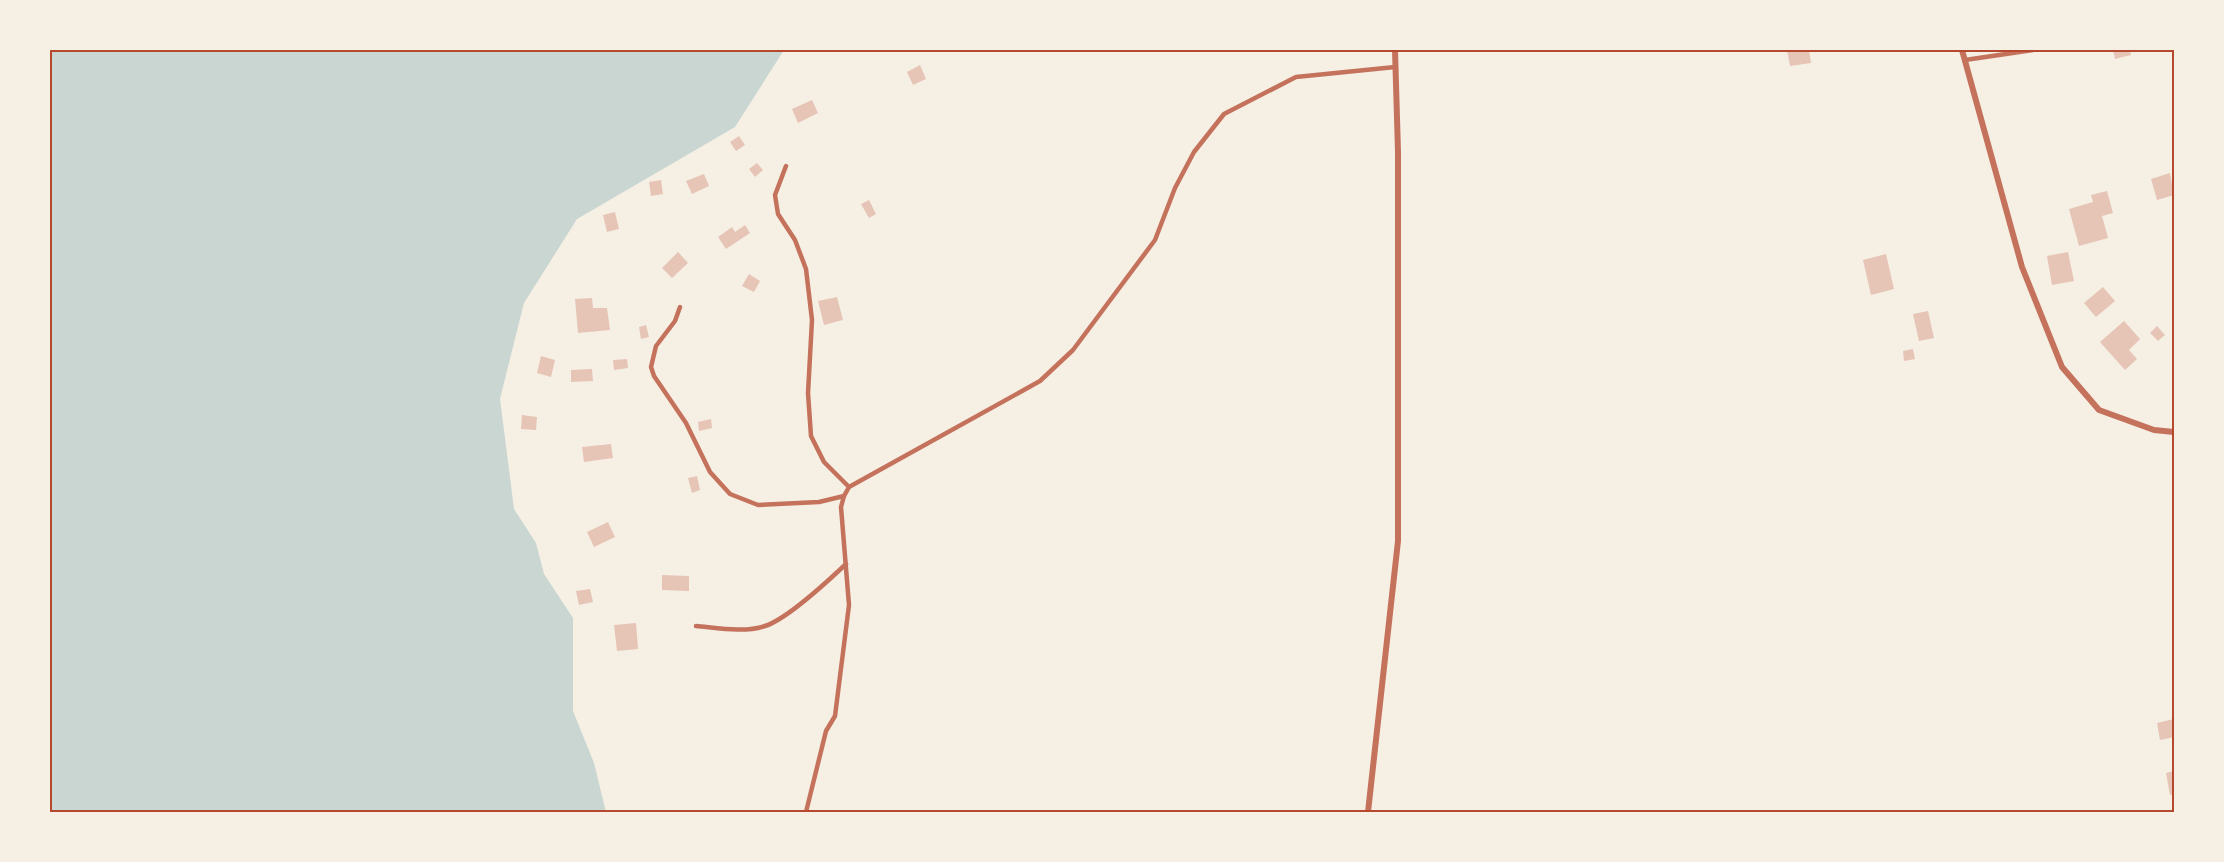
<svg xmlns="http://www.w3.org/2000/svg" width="2224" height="862" font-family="'Noto Sans',sans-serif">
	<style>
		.water { fill: #c9d6d2 }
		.building { fill: #e6c5b7 }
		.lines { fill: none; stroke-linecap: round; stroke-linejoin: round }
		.service { stroke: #c5725c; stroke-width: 4.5 }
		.minor { stroke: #c5725c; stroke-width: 6 }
		.neatline { fill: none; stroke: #b5482f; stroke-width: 2 }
	</style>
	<rect width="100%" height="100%" fill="#f6efe4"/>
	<!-- water -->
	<path class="water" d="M 50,50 L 784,50 L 735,127 L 577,219 L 524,303 L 500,399 L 514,509 L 536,543 L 544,574 L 573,618 L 573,711 L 594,763 L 606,812 L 50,812 Z"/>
	<!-- building -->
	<g class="building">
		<path d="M 1787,50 L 1809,50 L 1811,63 L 1790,66 Z"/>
		<path d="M 2113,50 L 2130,50 L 2131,55 L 2115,59 Z"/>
		<path d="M 920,65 L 926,79 L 913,85 L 907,72 Z"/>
		<path d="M 812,100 L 818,113 L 798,123 L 792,109 Z"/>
		<path d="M 739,136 L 745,145 L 736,151 L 730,142 Z"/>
		<path d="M 757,163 L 763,170 L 755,177 L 749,169 Z"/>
		<path d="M 2170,173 L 2174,195 L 2157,200 L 2151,179 Z"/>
		<path d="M 704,174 L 709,186 L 692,194 L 686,181 Z"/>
		<path d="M 661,180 L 663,194 L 651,196 L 649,182 Z"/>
		<path d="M 2107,191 L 2113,213 L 2102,216 L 2108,238 L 2079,246 L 2069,209 L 2093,202 L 2091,195 Z"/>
		<path d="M 869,200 L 876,214 L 869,218 L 861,204 Z"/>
		<path d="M 615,212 L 619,229 L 607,232 L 603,215 Z"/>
		<path d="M 745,225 L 750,233 L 726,249 L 718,237 L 732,227 L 735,232 Z"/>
		<path d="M 678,252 L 688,263 L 672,278 L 662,268 Z"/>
		<path d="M 2068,252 L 2074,281 L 2052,285 L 2047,256 Z"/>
		<path d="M 1886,254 L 1894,289 L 1871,295 L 1863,260 Z"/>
		<path d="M 749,274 L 760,281 L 754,292 L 742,286 Z"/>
		<path d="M 2103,287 L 2115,301 L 2096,317 L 2084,303 Z"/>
		<path d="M 837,297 L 843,320 L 824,325 L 818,301 Z"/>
		<path d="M 592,298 L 593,308 L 607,308 L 610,330 L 578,333 L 575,299 Z"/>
		<path d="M 1928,311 L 1934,338 L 1919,341 L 1913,314 Z"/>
		<path d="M 2124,321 L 2140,339 L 2129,350 L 2137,359 L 2125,370 L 2100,342 Z"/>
		<path d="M 646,325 L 649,337 L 641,339 L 639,327 Z"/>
		<path d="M 2157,326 L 2165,335 L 2158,341 L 2150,333 Z"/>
		<path d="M 1913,349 L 1915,359 L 1904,361 L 1903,351 Z"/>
		<path d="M 541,356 L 555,360 L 551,377 L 537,373 Z"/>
		<path d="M 627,359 L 628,368 L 614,370 L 613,360 Z"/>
		<path d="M 592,369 L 593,381 L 571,382 L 571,370 Z"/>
		<path d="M 522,415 L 537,417 L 536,430 L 521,429 Z"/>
		<path d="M 711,419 L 712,428 L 699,431 L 698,422 Z"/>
		<path d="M 611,444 L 613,458 L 584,462 L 582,447 Z"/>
		<path d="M 697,476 L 700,490 L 692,493 L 688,478 Z"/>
		<path d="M 608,522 L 615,537 L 594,547 L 587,532 Z"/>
		<path d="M 662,575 L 689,576 L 689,591 L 662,590 Z"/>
		<path d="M 590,589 L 593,602 L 579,605 L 576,591 Z"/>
		<path d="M 636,623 L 638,649 L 617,651 L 614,625 Z"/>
		<path d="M 2174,719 L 2174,737 L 2160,740 L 2157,723 Z"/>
		<path d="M 2174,771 L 2174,794 L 2170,795 L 2166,773 Z"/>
	</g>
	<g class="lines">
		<!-- service -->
		<g class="service">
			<path d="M 1965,60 L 2033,50"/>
			<path d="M 786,166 L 775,195 L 778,214 L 795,240 L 806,269 L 812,320 L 808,393 L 811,436 L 824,462 L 849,487"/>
			<path d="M 680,307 L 675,321 L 656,346 L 651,367 L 654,376 L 686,423 L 710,472 L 730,494 L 758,505 L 819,502 L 844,496"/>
			<path d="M 696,626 C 718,628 744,633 765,626 C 787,619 828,581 846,564"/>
			<path d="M 806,812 L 826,731 L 835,716 L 849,605 L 841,507 L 844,496 L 849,487 L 1040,381 L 1073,350 L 1155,240 L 1175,188 L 1194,152 L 1224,114 L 1296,77 L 1395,67"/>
		</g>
		<!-- minor -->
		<g class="minor">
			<path d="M 1962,50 L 2022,267 L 2062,367 L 2099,410 L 2154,430 L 2174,432"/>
			<path d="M 1368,812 L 1398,541 L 1398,152 L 1395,50"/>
		</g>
	</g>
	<!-- border -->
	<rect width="2224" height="862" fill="none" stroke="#f6efe4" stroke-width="102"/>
	<rect x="51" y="51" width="2122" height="760" class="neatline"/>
</svg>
